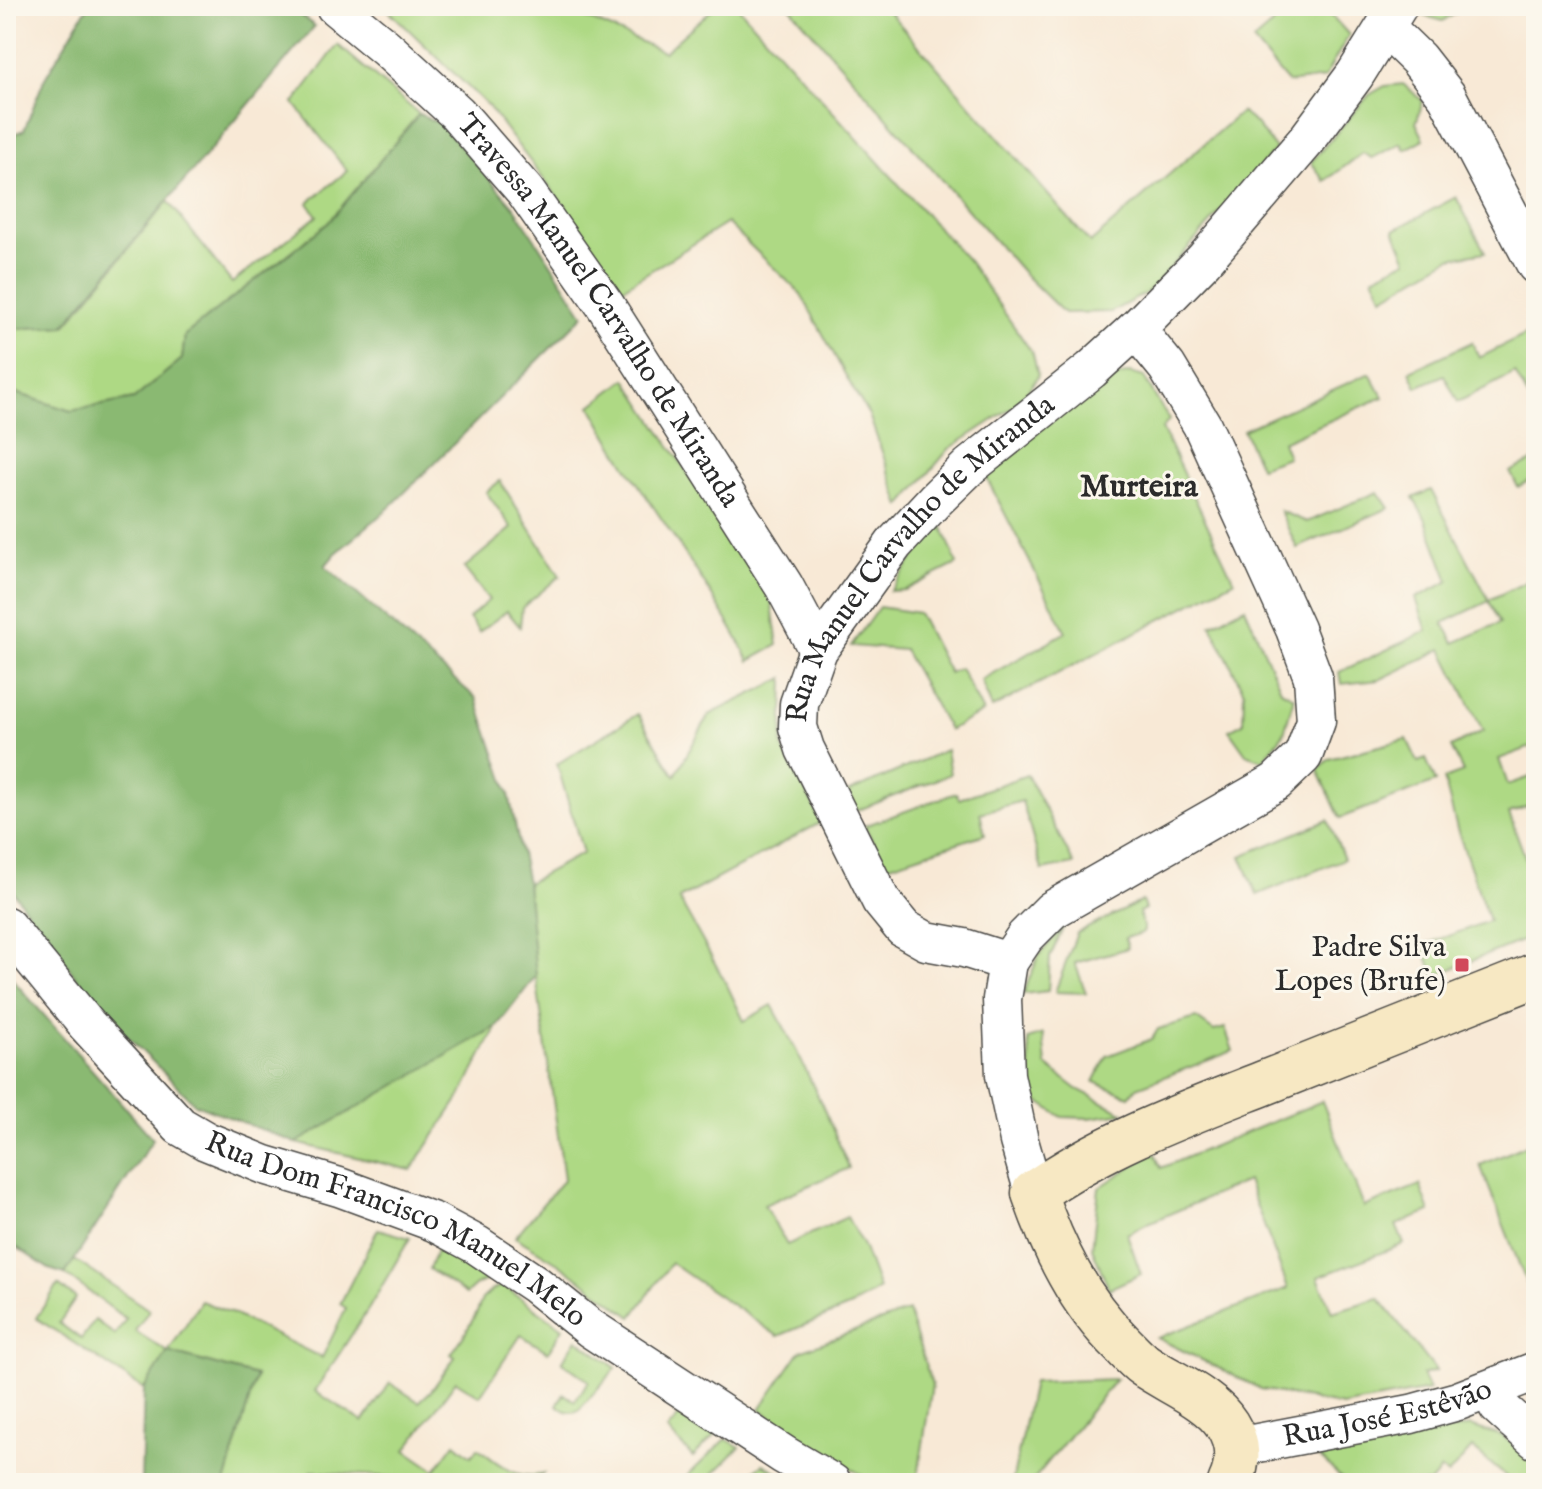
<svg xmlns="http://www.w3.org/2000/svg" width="1542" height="1489" font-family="'IM FELL English',serif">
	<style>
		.green { fill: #aed984; stroke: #6c8258; stroke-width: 2; fill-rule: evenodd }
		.forest { fill: #8ab972; stroke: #5a724e; stroke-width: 2 }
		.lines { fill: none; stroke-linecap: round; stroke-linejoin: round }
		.street-casing { stroke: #4a4845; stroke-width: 41 }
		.secondary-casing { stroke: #4a4845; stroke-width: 47 }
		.street { stroke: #fff; stroke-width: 38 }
		.secondary { stroke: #f7e8c3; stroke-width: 44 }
		.poi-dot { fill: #d1495b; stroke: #fbf7ec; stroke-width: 3 }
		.labels { text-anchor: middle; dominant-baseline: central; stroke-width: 6; stroke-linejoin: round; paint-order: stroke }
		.street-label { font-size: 30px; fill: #2b2b2b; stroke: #fbf7ec }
		.poi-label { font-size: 30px; fill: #2b2b2b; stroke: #fbf7ec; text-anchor: end }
		.neighbourhood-label { font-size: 32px; font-weight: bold; fill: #2b2b2b; stroke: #fbf7ec }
	</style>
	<rect width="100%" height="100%" fill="#fbf7ec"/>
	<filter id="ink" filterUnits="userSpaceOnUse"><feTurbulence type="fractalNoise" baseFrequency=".0125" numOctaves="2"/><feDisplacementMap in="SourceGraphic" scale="16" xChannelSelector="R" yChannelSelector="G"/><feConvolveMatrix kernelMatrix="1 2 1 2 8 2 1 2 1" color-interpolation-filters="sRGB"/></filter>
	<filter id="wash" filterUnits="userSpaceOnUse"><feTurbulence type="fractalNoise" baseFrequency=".006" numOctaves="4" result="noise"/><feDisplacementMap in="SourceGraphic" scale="32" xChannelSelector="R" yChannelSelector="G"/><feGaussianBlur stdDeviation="1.8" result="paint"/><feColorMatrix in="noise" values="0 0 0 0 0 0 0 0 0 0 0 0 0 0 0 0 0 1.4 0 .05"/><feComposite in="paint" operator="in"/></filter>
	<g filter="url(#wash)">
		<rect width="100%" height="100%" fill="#f8e9d6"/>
		<!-- green -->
		<g class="green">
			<path d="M 384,6 L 565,6 L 566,9 L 664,52 L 716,6 L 737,6 L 969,262 L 1033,354 L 1038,376 L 1019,403 L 949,449 L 901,506 L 869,415 L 852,387 L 801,294 L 727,223 L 618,291 L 564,206 L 488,106 Z"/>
			<path d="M 789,6 L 884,6 L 1090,243 L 1241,112 L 1255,123 L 1276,149 L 1150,291 L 1111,312 L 1064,313 L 1024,274 Z"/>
			<path d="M 1294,6 L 1323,6 L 1349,35 L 1324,78 L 1288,83 L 1253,41 Z"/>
			<path d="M 1425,6 L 1468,6 L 1443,21 L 1425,16 Z"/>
			<path d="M 338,45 L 419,114 L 328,223 L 185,335 L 182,359 L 134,399 L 71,411 L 13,392 L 6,385 L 6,329 L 65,326 L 168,201 L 232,283 L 317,216 L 308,203 L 347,171 L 294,103 Z"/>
			<path d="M 1403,84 L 1423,101 L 1416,123 L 1424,139 L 1405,150 L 1401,143 L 1372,158 L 1363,153 L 1325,181 L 1311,162 L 1369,95 L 1385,86 Z"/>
			<path d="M 1456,197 L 1485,252 L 1450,258 L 1383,297 L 1373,277 L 1407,260 L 1394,230 Z"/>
			<path d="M 1529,333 L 1536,347 L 1536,412 L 1515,373 L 1458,402 L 1444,375 L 1417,387 L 1410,371 L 1472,342 L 1479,358 Z"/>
			<path d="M 1130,373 L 1144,377 L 1169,420 L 1162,429 L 1234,581 L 992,708 L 981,680 L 1066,632 L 984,473 L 1106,379 Z"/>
			<path d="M 1370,373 L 1383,397 L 1282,442 L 1288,457 L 1260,467 L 1243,430 Z"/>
			<path d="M 626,379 L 771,599 L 778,645 L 749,661 C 740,640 728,622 716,602 C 676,536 627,474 591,406 Z"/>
			<path d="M 1536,459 L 1536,477 L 1518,487 L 1510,472 Z"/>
			<path d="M 500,481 L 560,576 L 522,608 L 520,627 L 507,611 L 479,632 L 469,618 L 489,600 L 464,568 L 512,528 L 486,492 Z"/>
			<path d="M 1431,490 L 1489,600 L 1536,577 L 1536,745 L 1499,759 L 1508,785 L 1536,775 L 1536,803 L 1509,813 L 1536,887 L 1536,935 L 1434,976 L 1423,945 L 1489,921 L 1457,829 L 1444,779 L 1463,772 L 1451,747 L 1483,731 L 1442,649 L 1379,680 L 1341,684 L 1339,672 L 1427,631 L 1416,598 L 1449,581 L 1425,518 L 1413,498 ZM 1489,601 L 1500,623 L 1454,643 L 1443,623 Z"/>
			<path d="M 1378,492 L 1389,508 L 1297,548 L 1280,511 L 1307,522 Z"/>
			<path d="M 940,520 L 957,564 L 905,590 L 890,591 Z"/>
			<path d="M 879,607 L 918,613 L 949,673 L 960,668 L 983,712 L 949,730 L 904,650 L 851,646 Z"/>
			<path d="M 1245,607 L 1281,690 L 1294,697 L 1284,733 L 1263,760 L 1246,754 L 1229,730 L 1243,723 L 1244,692 L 1211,625 Z"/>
			<path d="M 784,678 L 782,747 L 822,822 L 679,899 L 727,985 L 744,1021 L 772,1005 C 802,1058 826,1112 849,1168 L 764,1205 L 787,1245 L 847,1217 L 863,1246 L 879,1289 L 851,1306 L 778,1336 L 671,1263 L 632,1317 L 558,1263 L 515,1237 L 564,1179 L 536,976 L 527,883 L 583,853 L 557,764 L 638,714 L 675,776 L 709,715 Z"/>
			<path d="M 1407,739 L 1418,762 L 1426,759 L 1436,782 L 1340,818 L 1318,770 L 1329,759 Z"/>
			<path d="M 946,750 L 950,774 L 856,811 L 847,793 Z"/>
			<path d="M 1027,775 L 1074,864 L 1042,870 L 1022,801 L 980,813 L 985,834 L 887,866 L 864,826 L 956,793 L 959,799 Z"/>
			<path d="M 1328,820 L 1344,859 L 1257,895 L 1241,856 Z"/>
			<path d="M 1142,901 L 1145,909 L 1139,912 L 1144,930 L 1142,933 L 1125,938 L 1128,948 L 1075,963 L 1086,993 L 1055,992 L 1077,933 Z"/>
			<path d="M 1064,926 L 1050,957 L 1048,991 L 1023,994 L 1039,955 Z"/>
			<path d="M 1196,1018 L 1214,1031 L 1225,1028 L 1233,1051 L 1137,1087 L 1129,1096 L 1094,1082 L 1107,1056 L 1152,1039 L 1158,1029 Z"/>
			<path d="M 497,1026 L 460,1097 L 411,1170 L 296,1143 Z"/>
			<path d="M 1043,1034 L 1046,1065 L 1077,1089 L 1124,1113 L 1089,1118 L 1062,1117 L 1033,1098 L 1028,1039 Z"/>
			<path d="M 1322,1101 L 1364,1207 L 1420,1185 L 1430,1212 L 1396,1225 L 1404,1244 L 1318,1277 L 1332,1312 L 1379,1298 L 1436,1371 L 1422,1375 L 1429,1390 L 1342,1406 L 1261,1389 L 1157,1338 L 1288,1288 L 1247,1181 L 1148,1223 L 1127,1234 L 1141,1274 L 1109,1289 L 1092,1248 L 1099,1188 L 1154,1151 L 1161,1168 Z"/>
			<path d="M 1536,1141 L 1536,1248 L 1531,1250 L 1536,1262 L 1536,1307 L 1480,1165 Z"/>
			<path d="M 378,1229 L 410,1238 L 369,1308 L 315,1391 L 363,1422 L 390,1383 L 419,1402 L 431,1391 L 455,1357 L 451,1354 L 463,1337 L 477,1312 L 482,1299 L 492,1290 L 502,1285 L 563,1328 L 548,1352 L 521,1335 L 480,1396 L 456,1381 L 406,1450 L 435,1470 L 455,1443 L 471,1456 L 478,1448 C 497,1463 517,1481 543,1474 L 534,1483 L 403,1483 L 403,1478 L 311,1471 L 309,1483 L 225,1483 L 256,1376 L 168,1352 L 144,1389 L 36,1318 L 58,1285 L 76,1298 L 59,1323 L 81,1339 L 95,1320 L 115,1335 L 126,1319 L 65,1274 L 75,1260 L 149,1310 L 135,1331 L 168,1352 L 201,1301 L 231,1313 L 322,1358 L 346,1308 L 340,1304 Z"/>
			<path d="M 440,1241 L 491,1278 L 476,1285 L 466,1294 L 429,1269 Z"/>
			<path d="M 908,1311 L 932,1385 L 917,1483 L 877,1483 L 812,1447 L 760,1409 L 800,1351 Z"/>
			<path d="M 577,1339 L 616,1368 L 579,1410 C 569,1414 565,1411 557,1405 L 564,1394 L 575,1401 L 589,1381 L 562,1362 Z"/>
			<path d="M 1116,1379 L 1031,1483 L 1012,1483 L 1033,1382 Z"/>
			<path d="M 683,1412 L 717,1433 L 693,1457 L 667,1430 Z"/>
			<path d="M 1470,1426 L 1502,1436 L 1536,1462 L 1536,1481 L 1534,1483 L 1514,1483 L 1472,1448 L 1448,1475 L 1441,1470 L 1430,1483 L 1347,1483 L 1320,1458 Z"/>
			<path d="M 726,1439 L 740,1447 L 708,1479 L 712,1483 L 680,1483 Z"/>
			<path d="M 763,1464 L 798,1483 L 739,1483 Z"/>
		</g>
		<!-- forest -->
		<g class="forest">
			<path d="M 88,6 L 287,6 L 315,26 L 127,249 L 64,326 L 6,329 L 6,137 L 24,130 L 44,80 Z"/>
			<path d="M 419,114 L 441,124 L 515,208 L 584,315 L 390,507 L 335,554 L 325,566 L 476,698 L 509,794 L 527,883 L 536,976 L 497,1026 L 296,1143 L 195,1104 L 98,1007 L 6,882 L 6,385 L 13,392 L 71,411 L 134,399 L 182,359 L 185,335 L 328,223 Z"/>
			<path d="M 6,972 L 153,1139 L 65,1274 L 49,1269 L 6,1240 Z"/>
			<path d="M 168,1352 L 256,1376 L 225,1483 L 141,1483 L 144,1389 Z"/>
		</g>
	</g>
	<g filter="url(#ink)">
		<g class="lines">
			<!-- street casing -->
			<g class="street-casing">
				<g id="street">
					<path id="s1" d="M 335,6 L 386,48 L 457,113 L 525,191 L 605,305 L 784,586 L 818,650"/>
					<path d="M 1386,28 L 1418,59 L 1447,96 L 1536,265"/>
					<path id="s2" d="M 6,926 L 87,1025 L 180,1126 L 206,1141 L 265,1165 L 339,1187 L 434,1222 L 477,1245 L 535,1284 L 590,1328 L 784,1455 L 832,1483"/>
					<path d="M 1008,962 L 1025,937 L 1052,910 L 1276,782 L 1303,756 L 1316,721 L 1313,677 L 1295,629 L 1202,425 L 1167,367 L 1136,329"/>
					<path id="s3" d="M 1034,1193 L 1019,1141 L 1005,1075 L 1002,999 L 1008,962 L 964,948 L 926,941 L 903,928 L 881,901 L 805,749 L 798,727 L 799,704 L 818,650 L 894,544 L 935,500 L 970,466 L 1091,370 L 1136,329 L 1204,260 L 1306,141 L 1355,75 L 1398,6"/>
					<path d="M 1490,1390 L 1498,1406 L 1536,1440"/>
					<path id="s4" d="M 1237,1447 L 1411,1414 L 1458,1401 L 1536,1371"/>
				</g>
			</g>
			<!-- secondary casing -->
			<g class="secondary-casing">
				<path id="secondary" d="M 1230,1483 C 1239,1464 1239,1444 1227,1425 C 1210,1398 1170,1383 1144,1365 C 1136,1359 1129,1351 1122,1344 C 1079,1302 1053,1248 1034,1193 C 1103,1144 1185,1114 1264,1083 C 1355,1047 1445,1011 1536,975"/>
			</g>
			<!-- street -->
			<use href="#street" class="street"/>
			<!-- secondary -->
			<use href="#secondary" class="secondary"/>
		</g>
	</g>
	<!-- markers -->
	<rect class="poi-dot" x="1454" y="957" width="16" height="16" rx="4"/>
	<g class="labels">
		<!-- street labels -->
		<g class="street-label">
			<text stroke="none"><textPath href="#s1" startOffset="406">Travessa Manuel Carvalho de Miranda</textPath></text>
			<text stroke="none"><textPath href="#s3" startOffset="788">Rua Manuel Carvalho de Miranda</textPath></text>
			<text stroke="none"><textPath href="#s2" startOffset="506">Rua Dom Francisco Manuel Melo</textPath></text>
			<text stroke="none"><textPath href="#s4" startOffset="154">Rua José Estêvão</textPath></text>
		</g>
		<!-- poi labels -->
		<g class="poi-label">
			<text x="1446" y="948">Padre Silva<tspan x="1446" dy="34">Lopes (Brufe)</tspan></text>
		</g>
		<!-- neighbourhood labels -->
		<g class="neighbourhood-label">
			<text x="1139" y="487">Murteira</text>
		</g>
	</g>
	<!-- margin -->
	<rect width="1542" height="1489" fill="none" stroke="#fbf7ec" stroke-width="32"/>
</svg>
